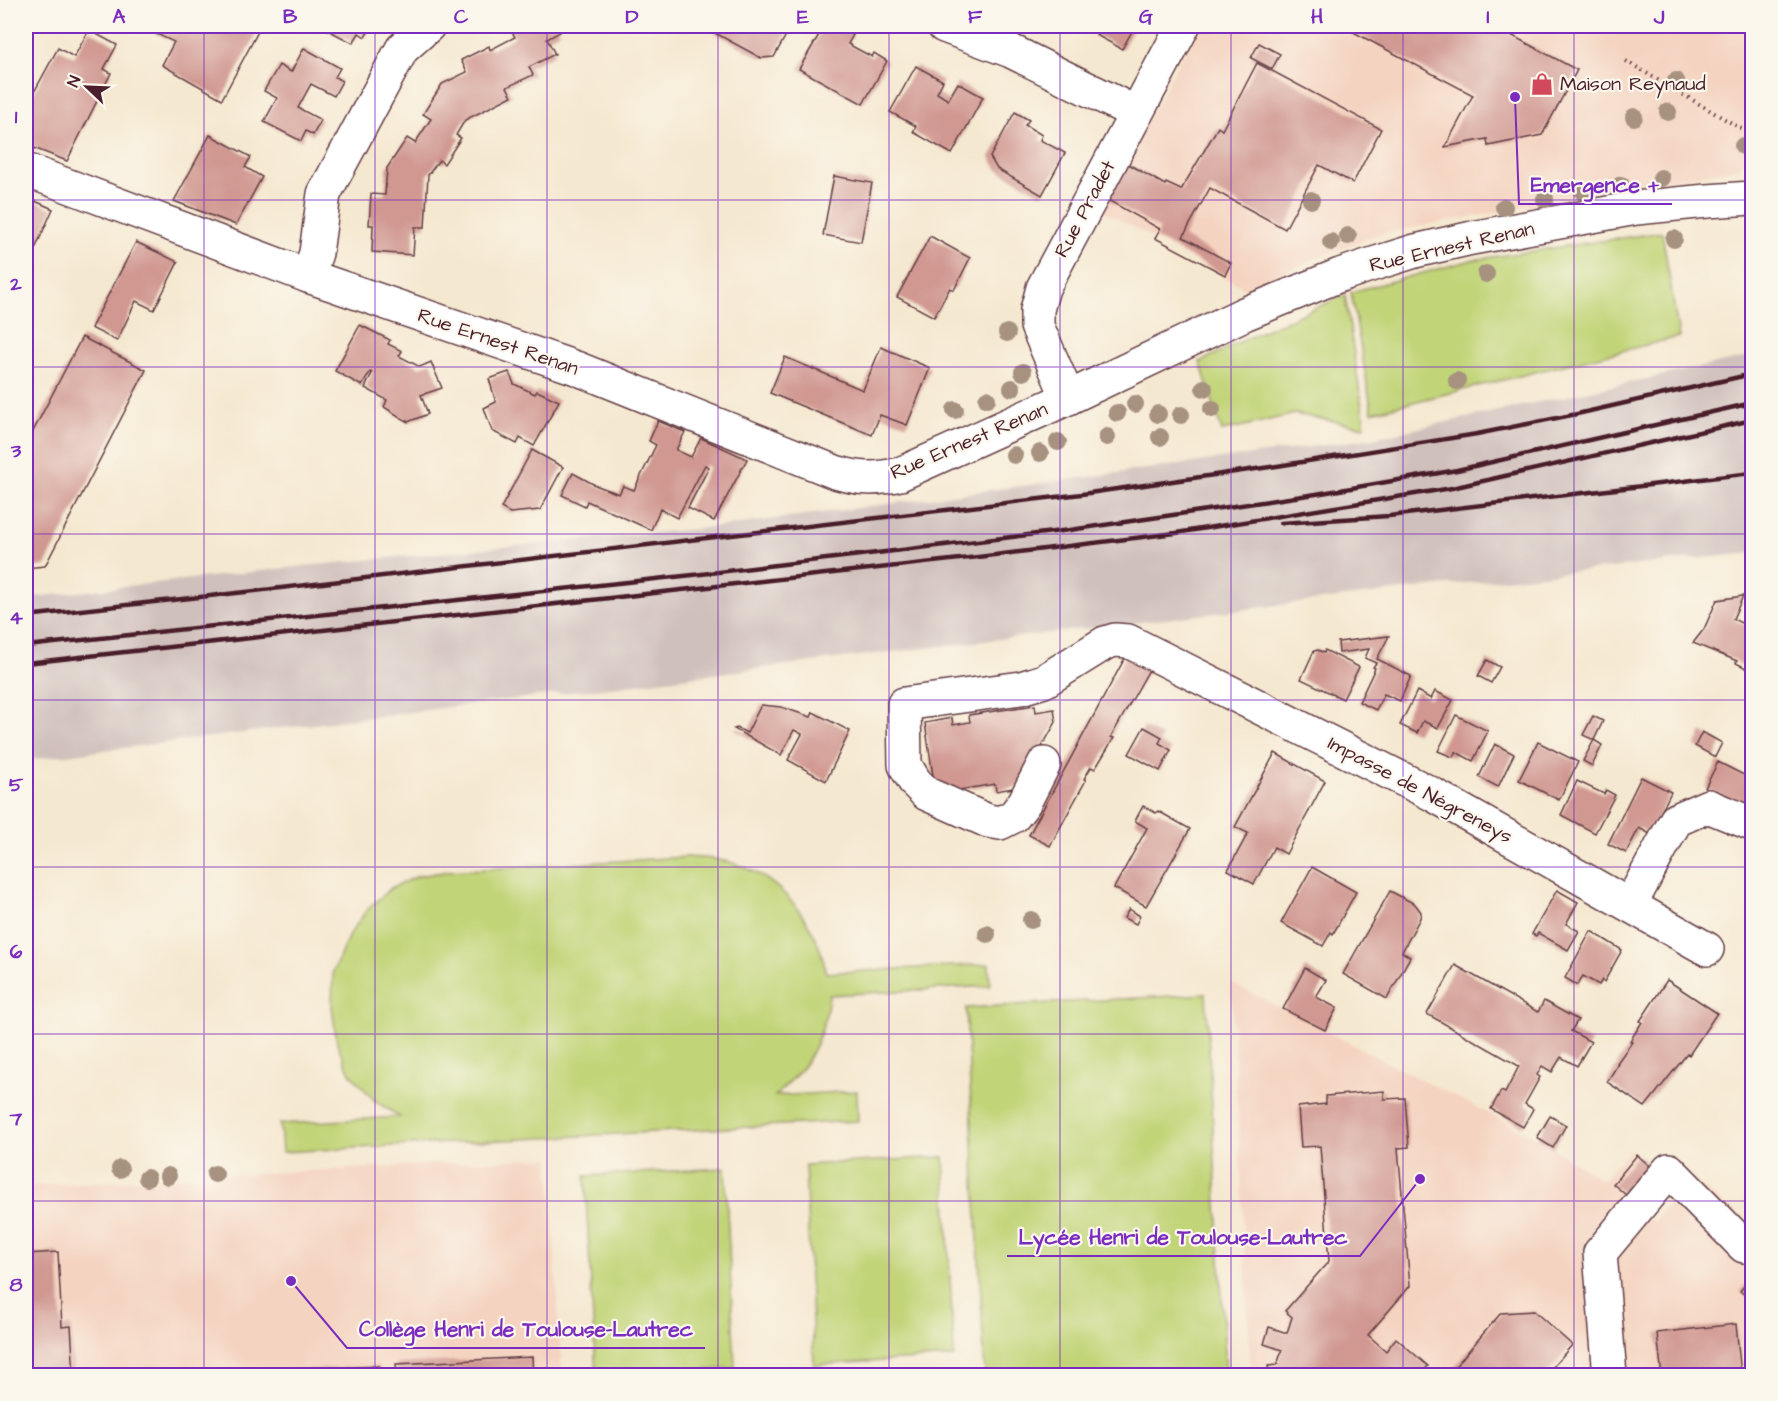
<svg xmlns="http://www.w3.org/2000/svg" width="1778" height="1401" font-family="'Architects Daughter',sans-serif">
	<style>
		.built { fill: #f4d3c0 }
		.industrial { fill: #d0c0bc }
		.green { fill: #c1d477; stroke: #867a51; stroke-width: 1.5 }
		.building { fill: #d09891 }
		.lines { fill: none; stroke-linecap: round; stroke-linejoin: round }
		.minor-casing { stroke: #643d44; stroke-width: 36 }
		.path { stroke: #643d44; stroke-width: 4; stroke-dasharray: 1.5 4.5; stroke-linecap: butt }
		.minor { stroke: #fff; stroke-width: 33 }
		.rail { stroke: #4a1f2b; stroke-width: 4.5 }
		.tree { fill: #a79280 }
		.grid { fill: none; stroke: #7b2cbf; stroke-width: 1.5; stroke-opacity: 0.55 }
		.labels { text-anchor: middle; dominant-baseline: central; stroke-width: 4.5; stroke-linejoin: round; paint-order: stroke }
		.poi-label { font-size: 20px; fill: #4a1f2b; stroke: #fbf7ec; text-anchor: start }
		.street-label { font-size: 20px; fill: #4a1f2b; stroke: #fbf7ec }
		.leader { fill: none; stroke: #7b2cbf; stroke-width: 2 }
		.callout-dot { fill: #7b2cbf; stroke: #fbf7ec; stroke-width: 2 }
		.callout-label { font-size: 21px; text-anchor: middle; font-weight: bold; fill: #7b2cbf; stroke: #fbf7ec; stroke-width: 4.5; stroke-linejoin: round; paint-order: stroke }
		.neatline { fill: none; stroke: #7b2cbf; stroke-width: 2 }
		.grid-label { font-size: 20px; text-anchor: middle; font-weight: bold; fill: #7b2cbf }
	</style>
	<rect width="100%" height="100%" fill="#fbf7ec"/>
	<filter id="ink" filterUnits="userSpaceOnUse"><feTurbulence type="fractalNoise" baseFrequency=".0167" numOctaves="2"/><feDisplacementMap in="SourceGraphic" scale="12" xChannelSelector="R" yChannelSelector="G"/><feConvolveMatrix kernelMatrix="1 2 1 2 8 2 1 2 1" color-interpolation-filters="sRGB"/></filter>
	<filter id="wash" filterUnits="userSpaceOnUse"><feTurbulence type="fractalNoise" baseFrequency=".008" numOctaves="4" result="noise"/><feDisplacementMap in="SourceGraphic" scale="24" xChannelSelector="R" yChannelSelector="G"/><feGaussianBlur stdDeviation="1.35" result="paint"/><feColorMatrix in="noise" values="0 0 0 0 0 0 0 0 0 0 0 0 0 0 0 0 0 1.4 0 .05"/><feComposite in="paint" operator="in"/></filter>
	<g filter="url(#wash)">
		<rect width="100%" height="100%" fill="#f5e8d0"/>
		<!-- built -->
		<g class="built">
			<path d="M 1198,26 L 1752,26 L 1752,153 L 1738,168 L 1378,234 L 1314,259 L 1248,290 L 1100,209 Z"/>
			<path d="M 1231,983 L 1537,1138 L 1602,1180 L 1630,1149 L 1650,1166 L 1626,1195 L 1653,1222 L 1691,1178 L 1752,1226 L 1752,1269 L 1744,1280 L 1752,1286 L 1752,1375 L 1251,1375 Z"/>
			<path d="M 549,1158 L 562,1375 L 26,1376 L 26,1186 Z"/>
		</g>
		<!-- industrial -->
		<path class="industrial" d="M 1752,356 L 1752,553 L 1429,587 L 827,660 L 26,760 L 26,598 L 304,566 L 725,526 L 1369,439 Z"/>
		<!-- green -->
		<g class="green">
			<path d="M 1662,232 L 1679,337 L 1372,412 L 1351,292 L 1472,260 Z"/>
			<path d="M 1345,295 L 1365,427 L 1295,414 L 1222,431 L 1200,362 L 1254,335 Z"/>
			<path d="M 687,857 C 703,858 717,858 732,863 C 781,877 818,924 826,973 L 989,964 L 990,986 L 829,995 C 827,1017 819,1041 807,1061 C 799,1074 786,1085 775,1096 L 857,1091 L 858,1121 L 282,1152 L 280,1124 L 400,1117 L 374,1100 L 350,1073 L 337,1043 L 332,1007 L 333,972 L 349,935 L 366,911 L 391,888 L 418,876 L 449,871 Z"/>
			<path d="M 1206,994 L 1226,1375 L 985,1375 L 966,1008 Z"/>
			<path d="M 944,1157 L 954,1357 L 814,1365 L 805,1165 Z"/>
			<path d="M 725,1168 L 735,1368 L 596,1375 L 585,1176 Z"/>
		</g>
		<g id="blocks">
			<!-- building -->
			<g class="building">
				<path d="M 155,26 L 261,26 L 222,99 L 162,65 L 174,42 L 152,32 Z"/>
				<path d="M 320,26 L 372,26 L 365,37 L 359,33 L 353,43 Z"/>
				<path d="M 518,26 L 557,26 L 560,32 L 547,39 L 555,54 L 529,67 L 533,75 L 507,87 L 512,96 L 465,120 L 456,135 L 461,138 L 444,164 L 439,160 L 428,175 L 425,227 L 415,227 L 413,255 L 372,252 L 373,225 L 369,225 L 371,194 L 385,195 L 387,168 L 407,138 L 415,143 L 431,119 L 423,114 L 442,84 L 467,72 L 461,60 L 489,46 L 490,50 L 515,37 L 510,29 Z"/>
				<path d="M 719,26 L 791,26 L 774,57 L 761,58 L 715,33 Z"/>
				<path d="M 824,26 L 835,26 L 853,35 L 848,44 L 872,57 L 874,53 L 887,61 L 863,104 L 799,69 Z"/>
				<path d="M 1101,26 L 1135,26 L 1122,49 L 1096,35 Z"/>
				<path d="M 1342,26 L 1494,26 L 1577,70 L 1542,135 L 1488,146 L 1487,139 L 1445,147 L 1473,95 Z"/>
				<path d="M 89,30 L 117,45 L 104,69 L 111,73 L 67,161 L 26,145 L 26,107 L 58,48 L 74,57 Z"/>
				<path d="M 1259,43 L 1280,54 L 1272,69 L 1251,58 Z"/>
				<path d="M 304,48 L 340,68 L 335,77 L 342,81 L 334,96 L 311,84 L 298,108 L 321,120 L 313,135 L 306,131 L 301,141 L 264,122 L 277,98 L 264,91 L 279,65 L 291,72 Z"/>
				<path d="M 1257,63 L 1381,129 L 1353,183 L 1319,165 L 1285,229 L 1210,188 L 1183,237 L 1231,263 L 1225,275 L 1155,238 L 1160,229 L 1106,199 L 1125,162 L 1165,185 L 1166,183 L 1181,190 L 1218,127 L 1222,130 Z"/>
				<path d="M 916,66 L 943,81 L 937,93 L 948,100 L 958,83 L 983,97 L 952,154 L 913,132 L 916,126 L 890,112 Z"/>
				<path d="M 1015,112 L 1029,120 L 1025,125 L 1042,135 L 1040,140 L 1065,153 L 1042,195 L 997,169 L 990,157 Z"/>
				<path d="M 210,135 L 251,157 L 245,167 L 262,177 L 236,225 L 174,201 Z"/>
				<path d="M 834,176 L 872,183 L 861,242 L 823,235 Z"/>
				<path d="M 26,197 L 53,209 L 26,269 Z"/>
				<path d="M 930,236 L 970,258 L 954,290 L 950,288 L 934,317 L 897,297 Z"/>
				<path d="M 136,242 L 178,262 L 154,310 L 136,301 L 117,341 L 91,328 Z"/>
				<path d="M 360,325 L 390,340 L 388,344 L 402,351 L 399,356 L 420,367 L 431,362 L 442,388 L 421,395 L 428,414 L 408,422 L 384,407 L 387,400 L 365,388 L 372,373 L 370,372 L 362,386 L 335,371 Z"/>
				<path d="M 82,337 L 146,370 L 45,566 L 26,568 L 26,445 Z"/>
				<path d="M 881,347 L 930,368 L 907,425 L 880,415 L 872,435 L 770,393 L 785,357 L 863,390 Z"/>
				<path d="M 509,372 L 514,384 L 535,394 L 537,391 L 559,401 L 534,446 L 520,438 L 517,444 L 492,431 L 484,408 L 496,402 L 489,379 Z"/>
				<path d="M 658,421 L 685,432 L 676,450 L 691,457 L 701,438 L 747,459 L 714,521 L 688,508 L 709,467 L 705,465 L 677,518 L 660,509 L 651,530 L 587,501 L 585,506 L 562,495 L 573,473 L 595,485 L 619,494 L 623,486 L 634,490 L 656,445 L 649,441 Z"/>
				<path d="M 532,450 L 563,467 L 540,510 L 510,513 L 501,508 Z"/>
				<path d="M 1743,596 L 1733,619 L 1752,628 L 1752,671 L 1736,663 L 1737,661 L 1693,643 L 1704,629 L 1717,600 Z"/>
				<path d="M 1389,636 L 1377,659 L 1411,676 L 1400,701 L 1384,694 L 1376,710 L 1359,702 L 1375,668 L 1373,667 L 1376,663 L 1365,658 L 1369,649 L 1339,653 L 1338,642 Z"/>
				<path d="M 1318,650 L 1324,653 L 1325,650 L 1359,667 L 1343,699 L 1301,679 L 1314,651 Z"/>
				<path d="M 1126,656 L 1150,668 L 1111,737 L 1114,738 L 1095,769 L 1091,767 L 1084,779 L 1086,780 L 1050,846 L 1029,835 Z"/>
				<path d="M 1487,660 L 1500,667 L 1491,683 L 1478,676 Z"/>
				<path d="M 1417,691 L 1431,699 L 1435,691 L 1453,700 L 1438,728 L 1423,721 L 1417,733 L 1400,725 Z"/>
				<path d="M 761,705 L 781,707 L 811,717 L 813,712 L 850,731 L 826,781 L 788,760 L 802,734 L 794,730 L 781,755 L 734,729 L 737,728 L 747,733 Z"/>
				<path d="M 1035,705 L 1036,712 L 1054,709 L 1056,722 L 1019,787 L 996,791 L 995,784 L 952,791 L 934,782 L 925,723 L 952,718 L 953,725 L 970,722 L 969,715 Z"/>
				<path d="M 1456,715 L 1488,731 L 1473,761 L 1456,752 L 1453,757 L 1438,751 Z"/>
				<path d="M 1593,716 L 1603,721 L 1594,740 L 1583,735 Z"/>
				<path d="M 1144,727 L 1162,737 L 1159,743 L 1171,750 L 1160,771 L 1129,754 Z"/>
				<path d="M 1702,732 L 1722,743 L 1715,757 L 1695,746 Z"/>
				<path d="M 1594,740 L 1602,745 L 1592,766 L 1583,761 Z"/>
				<path d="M 1538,742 L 1578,762 L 1559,800 L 1519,780 Z"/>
				<path d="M 1495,744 L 1514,754 L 1498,787 L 1479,777 Z"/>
				<path d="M 1275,753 L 1325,781 L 1286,854 L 1274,847 L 1254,884 L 1228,870 L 1248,833 L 1235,827 Z"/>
				<path d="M 1718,762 L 1752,779 L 1748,786 L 1752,788 L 1752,811 L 1705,788 Z"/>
				<path d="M 1641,777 L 1671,792 L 1650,834 L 1639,828 L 1626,853 L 1608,844 Z"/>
				<path d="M 1577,781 L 1604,794 L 1606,790 L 1615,795 L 1595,833 L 1561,815 Z"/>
				<path d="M 1143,806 L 1156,813 L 1158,811 L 1190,829 L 1146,906 L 1114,888 L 1147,828 L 1135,821 Z"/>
				<path d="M 1312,867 L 1356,892 L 1333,934 L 1331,932 L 1323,946 L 1281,923 Z"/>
				<path d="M 1557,890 L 1578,902 L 1566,924 L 1579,931 L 1568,950 L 1538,933 L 1536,936 L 1532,934 Z"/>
				<path d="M 1390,891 L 1415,904 L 1421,912 L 1420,918 L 1402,952 L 1410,957 L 1387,999 L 1343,974 Z"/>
				<path d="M 1129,909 L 1140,916 L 1136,924 L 1124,918 Z"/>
				<path d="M 1591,931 L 1622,950 L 1604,982 L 1602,980 L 1599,985 L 1583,976 L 1577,985 L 1565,978 Z"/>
				<path d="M 1455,965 L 1538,1012 L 1544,1001 L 1578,1020 L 1571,1031 L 1591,1042 L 1577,1066 L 1561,1057 L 1552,1072 L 1542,1066 L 1537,1075 L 1540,1077 L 1525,1104 L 1533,1109 L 1523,1127 L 1491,1109 L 1501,1091 L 1505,1093 L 1519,1066 L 1427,1014 Z"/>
				<path d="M 1305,968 L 1326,980 L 1316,997 L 1337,1008 L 1325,1030 L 1283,1009 Z"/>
				<path d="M 1667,980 L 1717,1013 L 1689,1055 L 1687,1054 L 1645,1107 L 1607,1082 L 1618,1064 L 1617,1063 L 1632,1042 L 1630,1041 L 1642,1022 L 1640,1021 Z"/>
				<path d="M 1384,1091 L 1384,1099 L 1405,1098 L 1409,1147 L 1398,1148 L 1410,1286 L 1368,1335 L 1386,1351 L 1396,1338 L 1428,1366 L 1419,1376 L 1269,1376 L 1268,1366 L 1277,1365 L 1282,1350 L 1264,1344 L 1269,1327 L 1287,1333 L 1292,1317 L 1285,1311 L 1329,1261 L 1320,1146 L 1301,1147 L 1298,1107 L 1326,1104 L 1326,1096 Z"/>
				<path d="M 1550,1116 L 1566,1125 L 1553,1148 L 1537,1138 Z"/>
				<path d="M 1637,1155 L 1650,1166 L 1626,1195 L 1613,1184 Z"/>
				<path d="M 58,1252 L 62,1327 L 71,1326 L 74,1376 L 26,1376 L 26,1254 Z"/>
				<path d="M 1752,1277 L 1752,1301 L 1740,1291 Z"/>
				<path d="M 1534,1311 L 1572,1345 L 1545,1376 L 1447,1376 L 1501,1313 Z"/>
				<path d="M 1736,1324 L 1741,1376 L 1662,1376 L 1657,1333 Z"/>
				<path d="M 532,1357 L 533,1376 L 397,1376 L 396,1364 Z"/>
				<path d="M 379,1366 L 380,1376 L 243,1376 L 243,1373 Z"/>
			</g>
		</g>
	</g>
	<g filter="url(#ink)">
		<use href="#blocks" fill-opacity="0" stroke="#643d44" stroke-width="1.5"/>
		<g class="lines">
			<!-- minor casing -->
			<g class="minor-casing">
				<g id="minor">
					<path d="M 944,26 L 1011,51 L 1136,113"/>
					<path d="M 26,170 L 308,276 L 576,368 L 835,472 C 859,479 875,480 900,474 L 1068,398 L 1244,314 L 1340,275 L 1367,266 L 1415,251 L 1472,238 L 1636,208 L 1707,201 L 1752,198"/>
					<path d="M 308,276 L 316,253 L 324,194 L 402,49 L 428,26"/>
					<path d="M 1068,398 L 1037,326 L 1037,310 L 1043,288 L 1183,26"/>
					<path d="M 1044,764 L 1024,803 L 1014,816 L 1000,823 L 988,821 L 927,794 L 915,782 L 905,765 L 904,704 L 1021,688 L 1044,681 L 1105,643 L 1115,640 L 1128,641 L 1432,794 L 1707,949"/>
					<path d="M 1630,905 L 1676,820 L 1708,806 L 1752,824"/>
					<path d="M 1610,1376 L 1600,1253 L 1669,1170 L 1744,1246 L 1752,1246"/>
				</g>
			</g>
			<!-- path -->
			<path class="path" d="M 1626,61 L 1752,135"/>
			<!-- minor -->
			<use href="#minor" class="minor"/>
			<!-- rail -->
			<g class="rail">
				<path d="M 1281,523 L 1389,516 L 1752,473"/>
				<path d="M 26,616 L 255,591 L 1082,494 L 1277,466 L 1477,434 L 1577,414 L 1752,374"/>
				<path d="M 26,646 L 693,575 L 1070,530 L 1316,494 L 1457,470 L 1752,403"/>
				<path d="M 26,663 L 978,557 L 1176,533 L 1452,488 L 1752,420"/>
			</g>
		</g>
		<!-- trees -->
		<g class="tree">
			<circle cx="1676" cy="81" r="9"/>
			<circle cx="1668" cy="112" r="9"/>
			<circle cx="1634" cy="117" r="9"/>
			<circle cx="1743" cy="146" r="9"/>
			<circle cx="1661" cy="178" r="9"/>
			<circle cx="1621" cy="185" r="9"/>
			<circle cx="1583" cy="192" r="9"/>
			<circle cx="1545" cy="199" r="9"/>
			<circle cx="1311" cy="200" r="9"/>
			<circle cx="1504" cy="207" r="9"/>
			<circle cx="1348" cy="236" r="9"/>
			<circle cx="1674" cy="239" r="9"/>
			<circle cx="1331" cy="242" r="9"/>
			<circle cx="1486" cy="274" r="9"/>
			<circle cx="1007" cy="333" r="9"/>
			<circle cx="1023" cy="372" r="9"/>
			<circle cx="1457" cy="381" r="9"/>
			<circle cx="1012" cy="388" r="9"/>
			<circle cx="1204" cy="388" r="9"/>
			<circle cx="987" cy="399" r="9"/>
			<circle cx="1135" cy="404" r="9"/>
			<circle cx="1212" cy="409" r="9"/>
			<circle cx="955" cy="410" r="9"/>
			<circle cx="1117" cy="413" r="9"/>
			<circle cx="1158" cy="414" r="9"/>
			<circle cx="1181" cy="415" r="9"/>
			<circle cx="1107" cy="437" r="9"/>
			<circle cx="1160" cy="437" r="9"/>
			<circle cx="1058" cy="442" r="9"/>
			<circle cx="1040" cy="453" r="9"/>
			<circle cx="1014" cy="455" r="9"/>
			<circle cx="1031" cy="920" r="9"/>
			<circle cx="987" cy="934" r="9"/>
			<circle cx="120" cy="1169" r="9"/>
			<circle cx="215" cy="1174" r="9"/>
			<circle cx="168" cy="1176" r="9"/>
			<circle cx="147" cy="1178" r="9"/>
		</g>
	</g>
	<!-- grid -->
	<path class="grid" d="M 204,26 L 204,1376M 375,26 L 375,1376M 547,26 L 547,1376M 718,26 L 718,1376M 889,26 L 889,1376M 1060,26 L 1060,1376M 1231,26 L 1231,1376M 1403,26 L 1403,1376M 1574,26 L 1574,1376M 26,200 L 1752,200M 26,367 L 1752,367M 26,534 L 1752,534M 26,700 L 1752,700M 26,867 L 1752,867M 26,1034 L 1752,1034M 26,1201 L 1752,1201"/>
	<!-- icons -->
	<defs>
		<g id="shop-bare" transform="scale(1.8)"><path d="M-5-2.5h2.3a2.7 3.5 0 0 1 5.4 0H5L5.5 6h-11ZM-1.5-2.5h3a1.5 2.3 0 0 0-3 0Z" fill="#d1495b" stroke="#fbf7ec" stroke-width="2.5" paint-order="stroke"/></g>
	</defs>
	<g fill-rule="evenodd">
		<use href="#shop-bare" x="1542" y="84"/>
	</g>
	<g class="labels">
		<!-- poi labels -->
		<g class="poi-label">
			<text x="1560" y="84">Maison Reynaud</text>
		</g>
		<!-- street labels -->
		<g class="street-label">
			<text transform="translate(1085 209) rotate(-62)">Rue Pradet</text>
			<text transform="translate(1452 247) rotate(-13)">Rue Ernest Renan</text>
			<text transform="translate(498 342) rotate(19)">Rue Ernest Renan</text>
			<text transform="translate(969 441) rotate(-23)">Rue Ernest Renan</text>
			<text transform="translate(1420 790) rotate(28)">Impasse de Négreneys</text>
		</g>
	</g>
	<!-- callouts -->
	<path class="leader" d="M1515 97L1519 204H1672M1420 1179L1360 1256H1007M291 1281L347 1348H705"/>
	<g class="callout-dot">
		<circle cx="1515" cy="97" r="6"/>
		<circle cx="1420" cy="1179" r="6"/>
		<circle cx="291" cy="1281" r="6"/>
	</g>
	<g class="callout-label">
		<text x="1595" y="192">Emergence +</text>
		<text x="1183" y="1244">Lycée Henri de Toulouse-Lautrec</text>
		<text x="526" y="1336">Collège Henri de Toulouse-Lautrec</text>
	</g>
	<!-- margin -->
	<rect width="1778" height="1401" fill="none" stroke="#fbf7ec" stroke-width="66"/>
	<!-- north arrow -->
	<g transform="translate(87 87) rotate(293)" stroke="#fbf7ec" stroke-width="4.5" paint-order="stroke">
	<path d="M0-4.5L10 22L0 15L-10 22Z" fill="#4a1f2b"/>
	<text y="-9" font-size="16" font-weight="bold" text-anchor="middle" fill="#4a1f2b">N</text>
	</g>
	<rect x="33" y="33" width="1712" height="1335" class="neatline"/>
	<g class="grid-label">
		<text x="119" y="23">A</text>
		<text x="290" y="23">B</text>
		<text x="461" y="23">C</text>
		<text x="632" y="23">D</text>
		<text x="803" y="23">E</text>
		<text x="975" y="23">F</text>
		<text x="1146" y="23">G</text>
		<text x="1317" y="23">H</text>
		<text x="1488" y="23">I</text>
		<text x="1659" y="23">J</text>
		<text x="16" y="123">1</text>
		<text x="16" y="290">2</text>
		<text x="16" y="457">3</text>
		<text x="16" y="624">4</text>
		<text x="16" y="791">5</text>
		<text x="16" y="958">6</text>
		<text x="16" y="1125">7</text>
		<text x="16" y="1291">8</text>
	</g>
</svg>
